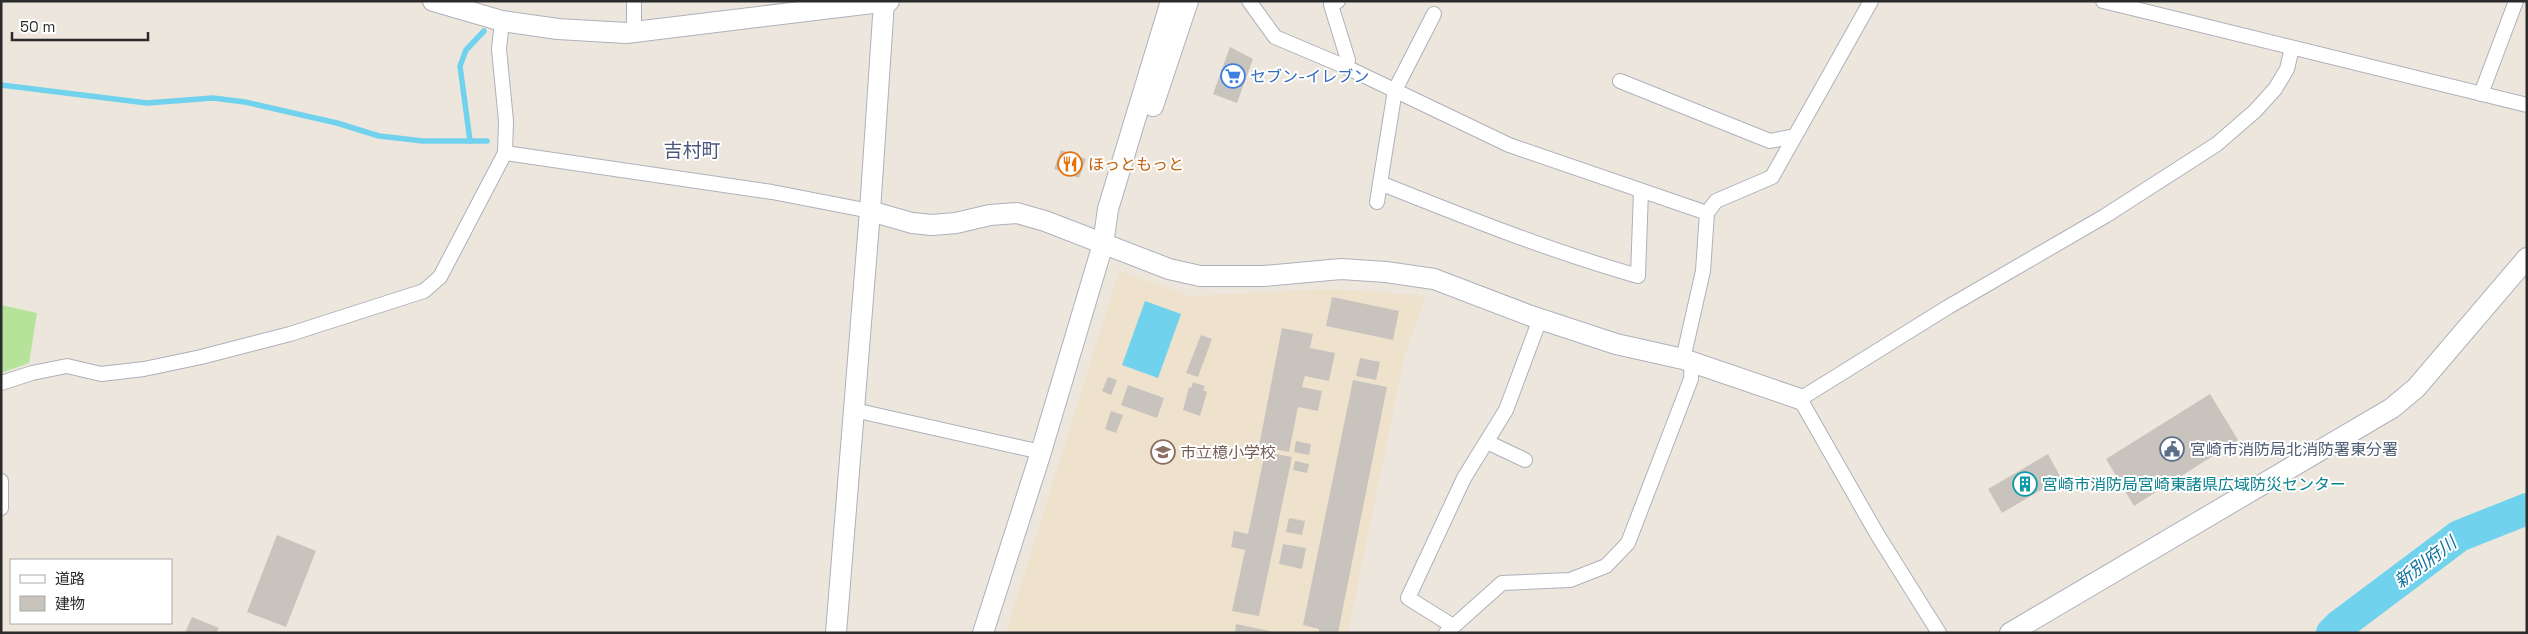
<svg xmlns="http://www.w3.org/2000/svg" width="2528" height="634" font-family="'Space Grotesk','Noto Sans JP',sans-serif">
	<style>
		.education { fill: #eee2cd; fill-rule: evenodd }
		.green { fill: #b6e39a }
		.water { fill: #71d2ee }
		.lines { fill: none; stroke-linecap: round; stroke-linejoin: round }
		.stream { stroke: #71d2ee; stroke-width: 5.5 }
		.river { stroke: #71d2ee; stroke-width: 32 }
		.building { fill: #c8c3bd }
		.street-casing { stroke: #aeb1bb; stroke-width: 16 }
		.secondary-casing { stroke: #aeb1bb; stroke-width: 22 }
		.street { stroke: #fff; stroke-width: 14 }
		.secondary { stroke: #fff; stroke-width: 20 }
		.labels { text-anchor: middle; dominant-baseline: central; stroke-width: 4; stroke-linejoin: round; paint-order: stroke }
		.shop-label { font-size: 16px; fill: #366cbe; stroke: #fff; text-anchor: start }
		.food-label { font-size: 16px; fill: #c56008; stroke: #fff; text-anchor: start }
		.service-label { font-size: 16px; fill: #4e5e75; stroke: #fff; text-anchor: start }
		.education-label { font-size: 16px; fill: #785e54; stroke: #fff; text-anchor: start }
		.culture-label { font-size: 16px; fill: #0d838f; stroke: #fff; text-anchor: start }
		.water-label { font-size: 18px; font-style: italic; fill: #0e719c; stroke: #fff }
		.quarter-label { font-size: 19px; fill: #4b567c; stroke: #fff }
	</style>
	<rect width="100%" height="100%" fill="#ede6dd"/>
	<!-- education -->
	<path class="education" d="M 1119,271 L 1190,296 L 1330,289 L 1417,295 L 1425,299 L 1405,354 L 1348,633 L 1338,633 L 1387,387 L 1353,380 L 1303,625 L 1319,629 L 1319,633 L 1278,633 L 1236,624 L 1235,633 L 1006,633 ZM 1332,297 L 1398,311 L 1393,340 L 1326,326 ZM 1282,329 L 1313,334 L 1310,348 L 1329,381 L 1305,376 L 1302,387 L 1322,392 L 1318,411 L 1298,407 L 1289,452 L 1259,446 ZM 1201,335 L 1212,339 L 1197,377 L 1187,373 ZM 1193,382 L 1205,386 L 1203,390 L 1207,392 L 1200,416 L 1184,410 L 1189,388 L 1191,388 ZM 1128,385 L 1164,398 L 1157,418 L 1121,405 ZM 1265,452 L 1292,457 L 1259,616 L 1233,610 L 1245,550 L 1231,547 L 1234,532 L 1248,534 ZM 1283,544 L 1306,548 L 1302,568 L 1279,564 Z"/>
	<!-- green -->
	<path class="green" d="M 1,305 L 37,313 L 29,363 L 1,373 Z"/>
	<!-- water -->
	<path class="water" d="M 1145,301 L 1181,314 L 1158,378 L 1122,365 Z"/>
	<g class="lines">
		<!-- stream -->
		<g class="stream">
			<path d="M 1,85 L 147,103 L 213,98 L 245,102 L 337,123 L 379,136 L 423,141 L 487,141"/>
			<path d="M 470,141 L 460,66 L 466,50 L 484,31"/>
		</g>
		<!-- river -->
		<path class="river" d="M 2332,633 L 2339,626 L 2459,536 L 2527,509"/>
	</g>
	<!-- building -->
	<g class="building">
		<path d="M 1230,47 L 1253,59 L 1237,103 L 1213,94 Z"/>
		<path d="M 1061,150 L 1086,159 L 1079,178 L 1054,169 Z"/>
		<path d="M 1332,297 L 1399,311 L 1393,340 L 1326,326 Z"/>
		<path d="M 1282,328 L 1313,334 L 1310,348 L 1335,353 L 1329,381 L 1305,376 L 1302,387 L 1322,391 L 1318,411 L 1298,407 L 1289,452 L 1259,446 Z"/>
		<path d="M 1201,335 L 1212,339 L 1198,377 L 1186,373 Z"/>
		<path d="M 1360,358 L 1380,362 L 1376,380 L 1356,376 Z"/>
		<path d="M 1108,377 L 1117,380 L 1111,395 L 1102,391 Z"/>
		<path d="M 1353,380 L 1387,387 L 1338,633 L 1319,633 L 1319,629 L 1303,625 Z"/>
		<path d="M 1193,382 L 1205,386 L 1203,390 L 1207,392 L 1200,416 L 1183,410 L 1189,387 L 1191,388 Z"/>
		<path d="M 1128,385 L 1164,398 L 1157,418 L 1121,405 Z"/>
		<path d="M 2210,394 L 2238,440 L 2134,506 L 2106,459 Z"/>
		<path d="M 1111,411 L 1123,415 L 1116,433 L 1105,429 Z"/>
		<path d="M 1296,441 L 1311,444 L 1309,455 L 1294,452 Z"/>
		<path d="M 1265,452 L 1292,457 L 1259,616 L 1232,611 L 1245,550 L 1231,547 L 1234,531 L 1248,534 Z"/>
		<path d="M 2048,454 L 2061,478 L 2002,513 L 1988,489 Z"/>
		<path d="M 1295,461 L 1309,464 L 1307,473 L 1293,470 Z"/>
		<path d="M 1289,518 L 1305,521 L 1302,535 L 1286,532 Z"/>
		<path d="M 277,535 L 316,551 L 286,627 L 247,612 Z"/>
		<path d="M 1283,544 L 1306,548 L 1302,569 L 1279,564 Z"/>
		<path d="M 192,617 L 219,628 L 216,633 L 185,633 Z"/>
		<path d="M 1236,624 L 1274,632 L 1274,633 L 1235,633 Z"/>
	</g>
	<g class="lines">
		<!-- street casing -->
		<g class="street-casing">
			<g id="street">
				<path d="M 1249,1 L 1275,37 L 1346,67 L 1509,145 L 1707,213"/>
				<path d="M 1338,1 L 1331,5 L 1348,60 L 1346,67"/>
				<path d="M 2103,1 L 2527,105"/>
				<path d="M 634,32 L 634,1"/>
				<path d="M 1620,81 L 1770,141 L 1795,136"/>
				<path d="M 2481,94 L 2516,1"/>
				<path d="M 505,153 L 772,192 L 870,211"/>
				<path d="M 1380,183 C 1465,217 1550,251 1638,276 L 1641,191"/>
				<path d="M 1377,202 L 1395,90 L 1434,14"/>
				<path d="M 1683,359 L 1703,271 L 1707,213 L 1716,201 L 1772,177 L 1871,1"/>
				<path d="M 1,383 L 32,373 L 67,366 L 101,374 L 144,369 L 201,357 L 290,334 L 424,291 L 440,277 L 505,153 L 506,121 L 499,49 L 502,21"/>
				<path d="M 854,410 L 1041,452"/>
				<path d="M 1487,442 L 1525,460"/>
				<path d="M 1,481 L 1,508"/>
				<path d="M 1453,626 L 1408,598 L 1464,478 L 1506,410 L 1540,319"/>
				<path d="M 1446,633 L 1502,583 L 1570,580 L 1606,566 L 1628,543 L 1691,379 L 1692,362"/>
				<path d="M 1939,633 L 1877,534 L 1800,399 L 1948,307 L 2105,216 L 2217,144 L 2255,111 L 2275,89 L 2287,69 L 2292,48"/>
			</g>
		</g>
		<!-- secondary casing -->
		<g class="secondary-casing">
			<g id="secondary">
				<path d="M 433,1 L 502,21 L 558,29 L 626,33 L 889,1"/>
				<path d="M 1153,106 L 1188,1"/>
				<path d="M 870,211 L 912,223 L 932,225 L 956,223 L 990,215 L 1017,213 L 1045,221 L 1169,269 L 1200,276 L 1264,276 L 1341,269 L 1386,272 L 1434,279 L 1531,316 L 1616,344 L 1683,359 L 1800,399"/>
				<path d="M 836,633 L 870,211 L 884,2"/>
				<path d="M 983,633 L 1041,452 L 1103,244 L 1108,209 L 1171,1"/>
				<path d="M 2010,633 L 2392,408 L 2416,388 L 2527,258"/>
			</g>
		</g>
		<!-- street -->
		<use href="#street" class="street"/>
		<!-- secondary -->
		<use href="#secondary" class="secondary"/>
	</g>
	<!-- icons -->
	<defs>
		<g id="supermarket-ring" transform="scale(1.25)"><circle r="9.5" fill="#fff" stroke="#3f7fe0" stroke-width="1.5"/><path d="M-6-5.5h2.5l.6 2H6L4.5 2H-2.5L-4.4-4H-6ZM-1.5 3.2a1.3 1.3 0 1 0 .1 0ZM3 3.2a1.3 1.3 0 1 0 .1 0Z" fill="#3f7fe0"/></g>
		<g id="restaurant-ring" transform="scale(1.25)"><circle r="9.5" fill="#fff" stroke="#e8710a" stroke-width="1.5"/><path d="M-5-6h1v4h1v-4h1v4h1v-4h1v5L-1.5 .5V6h-2V.5L-5-1ZM5-6V6H3V1.5H1.5Q1.5-4 5-6Z" fill="#e8710a"/></g>
		<g id="civic-ring" transform="scale(1.25)"><circle r="9.5" fill="#fff" stroke="#5c6f8a" stroke-width="1.5"/><path d="M-.6-6.5H3V-4.5H.6V-3L4-1V1h2V6H-6V1h2V-1L-.6-3ZM-1.2 2.5V6h2.4V2.5Z" fill="#5c6f8a"/></g>
		<g id="school-ring" transform="scale(1.25)"><circle r="9.5" fill="#fff" stroke="#8d6e63" stroke-width="1.5"/><path d="M0-5L7-2L0 1L-7-2ZM-4 1L0 2.5L4 1V4Q0 6-4 4Z" fill="#8d6e63"/></g>
		<g id="building-ring" transform="scale(1.25)"><circle r="9.5" fill="#fff" stroke="#0f9aa8" stroke-width="1.5"/><path d="M-4-6H4V6H1V3H-1V6H-4ZM-2.5-4.3h1.7v1.8h-1.7ZM.8-4.3h1.7v1.8H.8ZM-2.5-1h1.7V.8h-1.7ZM.8-1h1.7V.8H.8Z" fill="#0f9aa8"/></g>
	</defs>
	<g fill-rule="evenodd">
		<use href="#supermarket-ring" x="1233" y="76"/>
		<use href="#restaurant-ring" x="1070" y="164"/>
		<use href="#civic-ring" x="2172" y="449"/>
		<use href="#school-ring" x="1163" y="452"/>
		<use href="#building-ring" x="2025" y="484"/>
	</g>
	<g class="labels">
		<!-- shop labels -->
		<g class="shop-label">
			<text x="1250" y="76">セブン-イレブン</text>
		</g>
		<!-- food labels -->
		<g class="food-label">
			<text x="1088" y="164">ほっともっと</text>
		</g>
		<!-- service labels -->
		<g class="service-label">
			<text x="2190" y="449">宮崎市消防局北消防署東分署</text>
		</g>
		<!-- education labels -->
		<g class="education-label">
			<text x="1180" y="452">市立檍小学校</text>
		</g>
		<!-- culture labels -->
		<g class="culture-label">
			<text x="2042" y="484">宮崎市消防局宮崎東諸県広域防災センター</text>
		</g>
		<!-- water labels -->
		<g class="water-label">
			<text transform="translate(2425 562) rotate(-37)">新別府川</text>
		</g>
		<!-- quarter labels -->
		<g class="quarter-label">
			<text x="692" y="150">吉村町</text>
		</g>
	</g>
	<!-- border -->
	<rect width="2528" height="634" fill="none" stroke="#2b2b2b" stroke-width="5"/>
	<!-- legend -->
	<rect x="10" y="559" width="162" height="65" fill="#ffffff" stroke="#aaaaaa"/>
	<rect x="20" y="575" width="25" height="8" fill="#ffffff" stroke="#aaaaaa"/>
	<text x="55" y="584" font-size="15" fill="#2b2b2b">道路</text>
	<rect x="20" y="596" width="25" height="15" fill="#c8c3bd" stroke="#aaaaaa"/>
	<text x="55" y="609" font-size="15" fill="#2b2b2b">建物</text>
	<!-- scale -->
	<path d="M12 32v8h136v-8" fill="none" stroke="#2b2b2b" stroke-width="2.5"/>
	<text x="20" y="32" font-size="15" fill="#2b2b2b" stroke="#ffffff" stroke-width="4" paint-order="stroke">50 m</text>
</svg>
